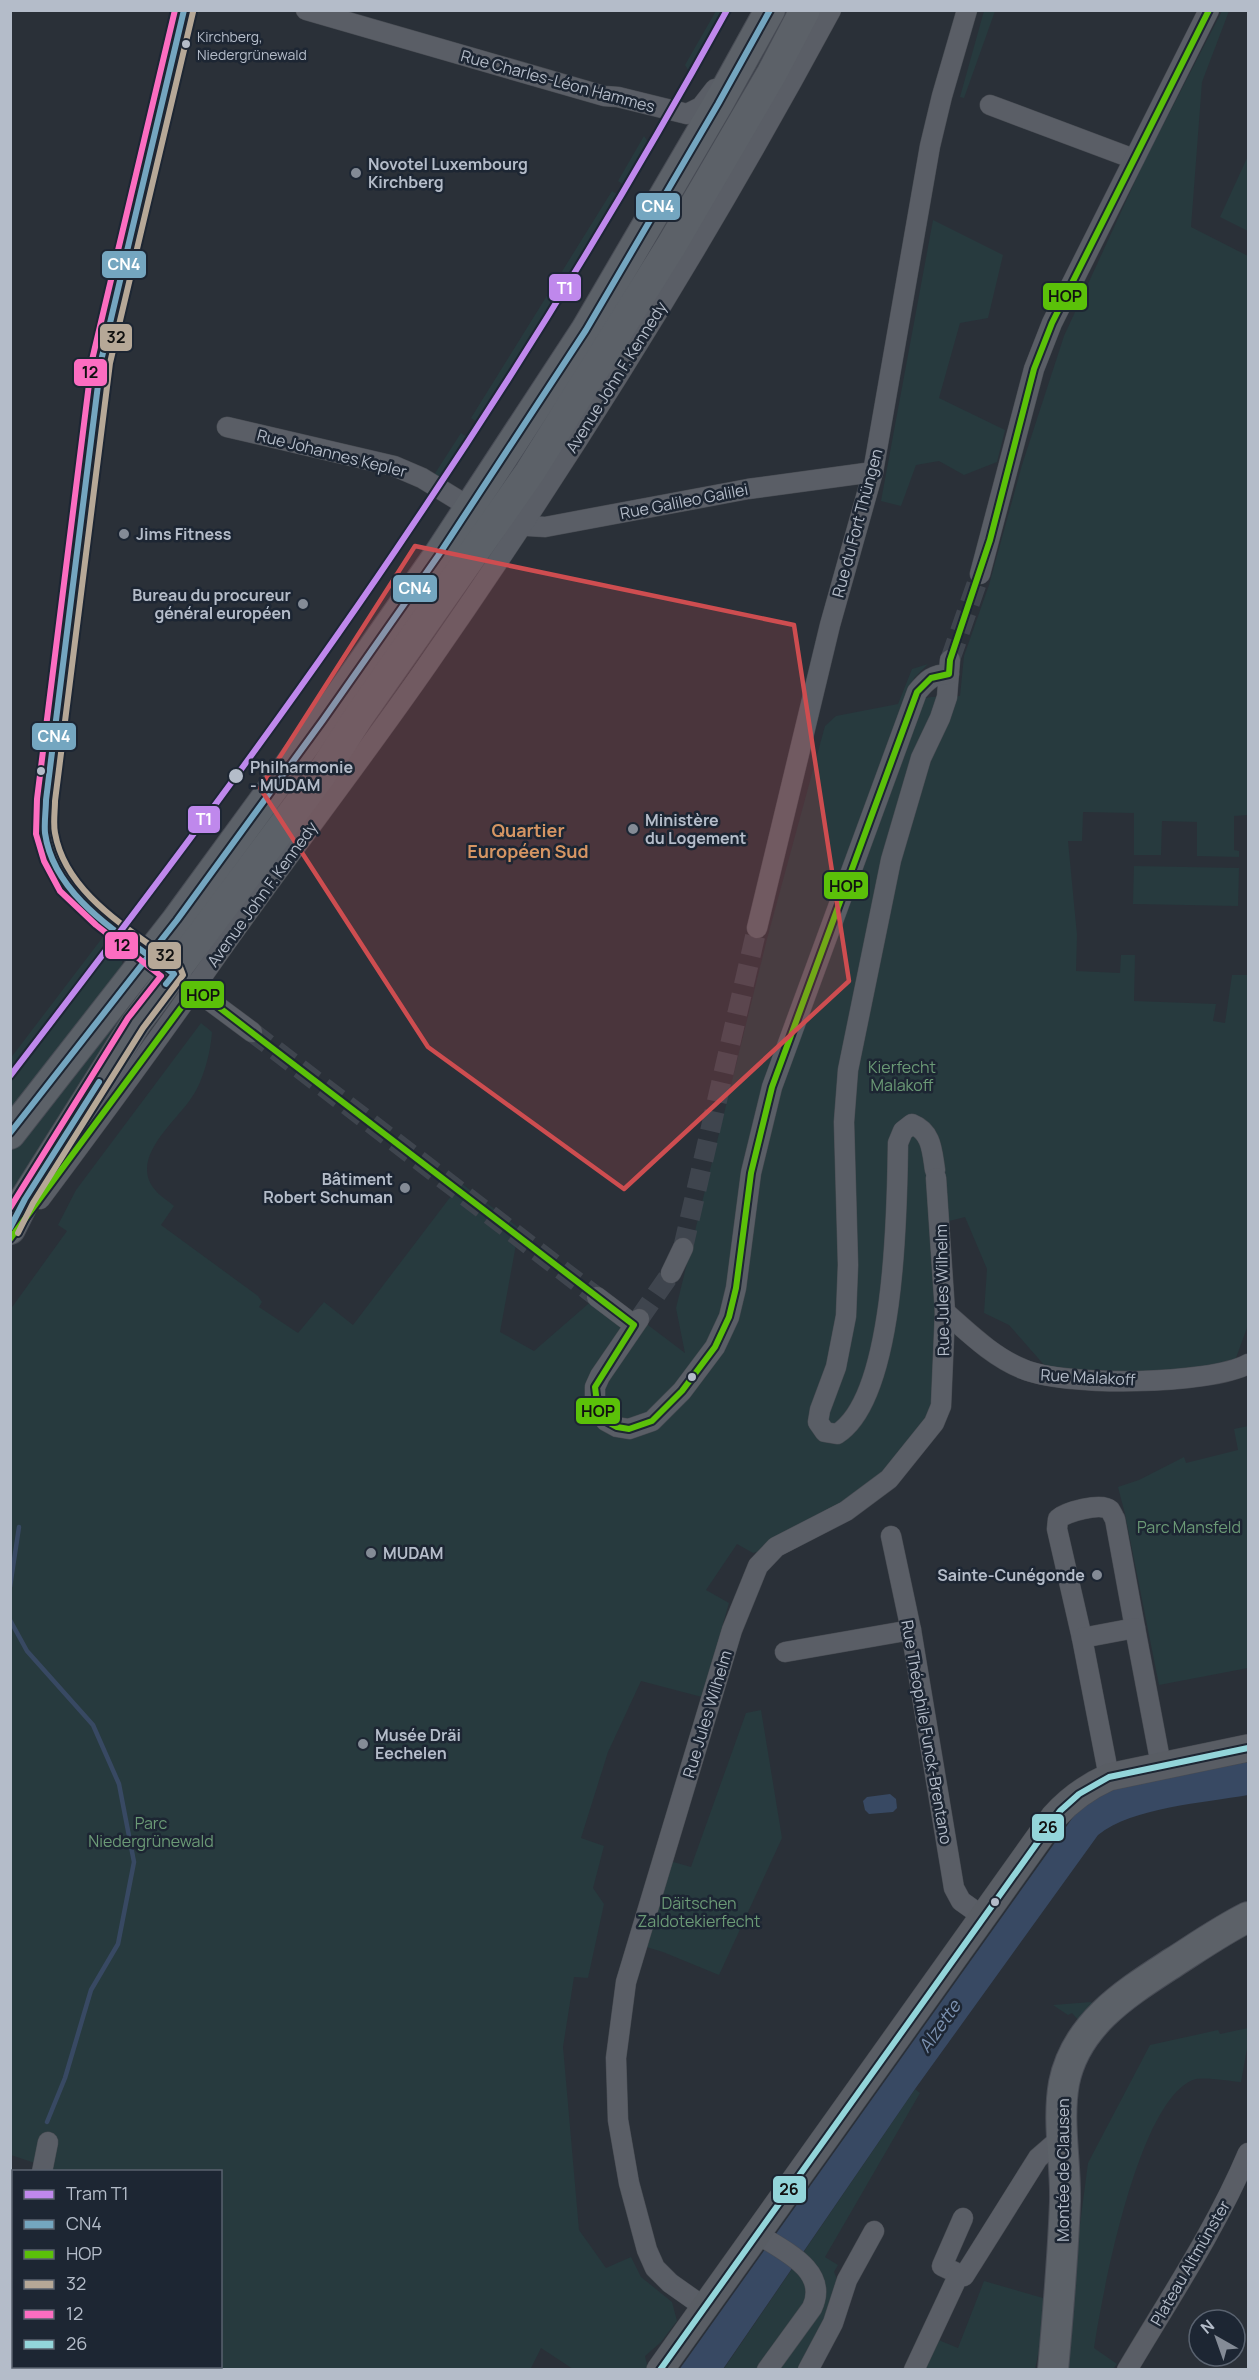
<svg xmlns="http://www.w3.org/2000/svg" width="1259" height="2380" font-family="Manrope,sans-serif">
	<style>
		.green { fill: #273a3e }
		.water { fill: #384963 }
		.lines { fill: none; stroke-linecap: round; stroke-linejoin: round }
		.stream { stroke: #384963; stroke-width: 4.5 }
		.minor-tunnel { stroke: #3f454e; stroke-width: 20; stroke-dasharray: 20 10; stroke-linecap: butt }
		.minor-casing { stroke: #484c53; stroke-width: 21 }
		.secondary-casing { stroke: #484c53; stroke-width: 28 }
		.primary-casing { stroke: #484c55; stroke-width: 32 }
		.minor { stroke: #5a5e66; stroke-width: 20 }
		.secondary { stroke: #595d64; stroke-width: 27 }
		.primary { stroke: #5c6168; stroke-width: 30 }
		.bus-1-casing { stroke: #1d2633; stroke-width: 10 }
		.bus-2-casing { stroke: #1d2633; stroke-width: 10 }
		.bus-3-casing { stroke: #1d2633; stroke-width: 10 }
		.bus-4-casing { stroke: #1d2633; stroke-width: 10 }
		.bus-5-casing { stroke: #1d2633; stroke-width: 10 }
		.bus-1 { stroke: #74a6c0; stroke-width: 6 }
		.bus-2 { stroke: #5bc109; stroke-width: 6 }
		.bus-3 { stroke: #b6a897; stroke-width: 6 }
		.bus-4 { stroke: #fc6dc1; stroke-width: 6 }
		.bus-5 { stroke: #93d5da; stroke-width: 6 }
		.tram-1-casing { stroke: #1d2633; stroke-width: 10 }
		.tram-1 { stroke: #bf88ec; stroke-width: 6 }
		.marked { fill: #ce4d50; fill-opacity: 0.2; stroke: #ce4d50; stroke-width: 4.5; stroke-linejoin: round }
		.bus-dot { fill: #b4bcc9; stroke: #1d2633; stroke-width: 2 }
		.poi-dot { fill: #848b96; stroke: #1d2633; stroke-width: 2 }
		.labels { text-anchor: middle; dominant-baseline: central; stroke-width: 5; stroke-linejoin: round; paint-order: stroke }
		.bus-label { font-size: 14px; fill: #b4bcc9; stroke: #1d2633; text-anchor: start }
		.street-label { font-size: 16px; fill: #b4bcc9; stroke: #1d2633 }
		.poi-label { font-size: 16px; font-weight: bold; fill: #b4bcc9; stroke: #1d2633; text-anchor: start }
		.stop-label { font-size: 16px; font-weight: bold; fill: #b4bcc9; stroke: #1d2633; text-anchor: start }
		.park-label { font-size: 16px; fill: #6b9a76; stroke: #1d2633 }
		.neighbourhood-label { font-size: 18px; font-weight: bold; fill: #d59563; stroke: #1d2633 }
		.water-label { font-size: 18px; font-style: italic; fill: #7c92b1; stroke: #1d2633 }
		.line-badge { stroke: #1d2633; stroke-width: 2 }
		.badge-label { font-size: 16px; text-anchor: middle; font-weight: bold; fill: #fff }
		.pale-badge-label { font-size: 16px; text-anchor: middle; font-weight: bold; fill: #111 }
	</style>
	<rect width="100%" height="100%" fill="#2a3038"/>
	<!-- green -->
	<g class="green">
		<path d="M 716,11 L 732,11 L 694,79 L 685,65 Z"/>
		<path d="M 984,11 L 995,11 L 964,98 L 960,97 Z"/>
		<path d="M 1222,11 L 1229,11 L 1202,82 L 1191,227 L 1248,256 L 1248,815 L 1234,816 L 1234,850 L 1239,851 L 1239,857 L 1197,856 L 1197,822 L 1162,821 L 1161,855 L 1134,855 L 1134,813 L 1083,812 L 1082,841 L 1068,841 L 1077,935 L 1076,971 L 1120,973 L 1121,955 L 1135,955 L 1134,1001 L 1216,1004 L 1213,1021 L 1225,1023 L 1232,975 L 1248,975 L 1248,1325 L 1236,1358 L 1228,1366 L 1109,1375 L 1045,1366 L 1009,1325 L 984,1313 L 987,1269 L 965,1217 L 941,1223 L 941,1406 L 889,1479 L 776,1547 L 753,1553 L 737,1544 L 706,1590 L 729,1603 L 702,1697 L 641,1681 L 608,1752 L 581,1838 L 604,1846 L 593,1888 L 604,1904 L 588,1978 L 574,1977 L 563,2047 L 579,2230 L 606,2268 L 631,2257 L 641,2277 L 672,2302 L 677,2321 L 661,2342 L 645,2356 L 648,2369 L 573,2369 L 541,2348 L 530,2370 L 11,2369 L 13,2360 L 14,2366 L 220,2366 L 220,2172 L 42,2171 L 44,2166 L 11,2155 L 10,1310 L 67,1231 L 58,1225 L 76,1190 L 201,1023 L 212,1032 C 211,1051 203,1082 192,1097 C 176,1122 127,1159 156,1191 C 161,1197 169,1201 174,1206 L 161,1225 L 258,1296 L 262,1302 L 259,1307 L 298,1333 L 324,1302 L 353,1325 L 461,1183 L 519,1228 L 500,1332 L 534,1351 L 603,1291 L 685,1353 L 676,1308 L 767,939 L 825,726 L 836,716 L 898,704 L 912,669 L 928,664 L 914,678 L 906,702 L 931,697 L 960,696 L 964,656 L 989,585 L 1022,465 L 1064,336 L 1144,162 Z"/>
		<path d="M 644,136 L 653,149 L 630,189 L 618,181 Z"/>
		<path d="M 1248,156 L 1248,231 L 1220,217 Z"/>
		<path d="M 612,191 L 625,199 L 483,426 L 471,418 Z"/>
		<path d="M 933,220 L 1003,255 L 988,318 L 960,323 L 939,398 L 1005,430 L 997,462 L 964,475 L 939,461 L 916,465 L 901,506 L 881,501 Z"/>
		<path d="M 461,433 L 474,442 L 446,483 L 434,475 Z"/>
		<path d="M 1134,866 L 1239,868 L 1238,906 L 1133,904 Z"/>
		<path d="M 103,937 L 120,951 L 123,966 L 11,1119 L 10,1059 Z"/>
		<path d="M 137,995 L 11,1193 L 10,1153 L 118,1011 Z"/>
		<path d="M 1248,1426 L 1248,1668 L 1159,1685 L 1125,1514 L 1118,1487 L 1139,1480 L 1184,1457 L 1186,1463 L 1238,1450 L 1234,1429 Z"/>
		<path d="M 761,1710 L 782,1838 L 719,1975 L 663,1952 L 643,1946 L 670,1861 L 691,1867 L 746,1713 Z"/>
		<path d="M 1091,2002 L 1094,2006 L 1080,2022 L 1072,2013 L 1068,2015 L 1053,2005 Z"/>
		<path d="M 1248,2028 L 1248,2043 L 1241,2082 C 1230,2081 1206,2077 1196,2079 C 1139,2094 1102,2295 1094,2348 L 1117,2364 L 1113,2369 L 1061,2370 L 1088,2163 L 1150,2045 L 1218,2030 L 1220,2034 Z"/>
		<path d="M 915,2089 L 920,2093 L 825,2257 L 838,2265 L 834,2272 L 839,2284 L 808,2369 L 723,2370 Z"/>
		<path d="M 984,2281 L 1050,2300 L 1035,2369 L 914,2370 L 936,2339 L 958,2348 Z"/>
	</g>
	<!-- water -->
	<g class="water">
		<path d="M 1248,1762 L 1248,1795 C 1204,1803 1133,1807 1098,1835 L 915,2089 L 723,2369 L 679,2370 L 1081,1806 L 1110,1789 Z"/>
		<path d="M 890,1794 L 896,1799 L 897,1808 L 893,1812 L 869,1814 L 865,1810 L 863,1801 L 867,1797 Z"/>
	</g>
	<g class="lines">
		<!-- stream -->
		<g class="stream">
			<path d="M 10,1587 L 19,1527"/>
			<path d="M 10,1620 L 27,1651 L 93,1725 L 119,1784 L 134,1862 L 118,1944 L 91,1990 L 65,2078 L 47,2122"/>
		</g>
		<!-- minor-tunnel -->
		<g class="minor-tunnel">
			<path d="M 950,660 L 980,574"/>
			<path d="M 252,1032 L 597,1297"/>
			<path d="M 683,1248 L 757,928"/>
			<path d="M 639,1319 L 671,1273"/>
		</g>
		<!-- minor casing -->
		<g class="minor-casing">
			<g id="minor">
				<path d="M 306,10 L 604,96 L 618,97 L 687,114 L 701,107 L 715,89"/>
				<path d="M 990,105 L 1134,159"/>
				<path d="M 227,427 L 394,466 L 422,478 L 479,513"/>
				<path d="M 511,525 L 545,527 L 748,489 L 873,472"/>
				<path d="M 980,574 L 1034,369 L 1052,323 L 1209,10"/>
				<path d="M 757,928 L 830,625 L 873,472 L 930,146 L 942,96 L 967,10"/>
				<path d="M 157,962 C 112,928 53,893 46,832 C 44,822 46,810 46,800 L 101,361 L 184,10"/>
				<path d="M 186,983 L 252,1032"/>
				<path d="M 935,1170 C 932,1151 932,1132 912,1124 L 903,1131 L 898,1143 C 897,1208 896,1397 837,1434 L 825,1432 L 818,1422 L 820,1410 L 836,1367 L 846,1316 L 848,1265 L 844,1122 L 848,1070 L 891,860 L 921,758 L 940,718 L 947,697 L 950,660"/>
				<path d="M 40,1199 C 99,1120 157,1041 213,961 C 283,861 358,765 428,664 C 574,454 709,236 831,10"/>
				<path d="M 671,1273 L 683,1248"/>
				<path d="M 597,1297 L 634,1325"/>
				<path d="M 945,1312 C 969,1333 993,1357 1023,1369 C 1064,1387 1209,1385 1248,1364"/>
				<path d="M 639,1319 L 600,1376 L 595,1387 L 595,1400 L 598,1411 L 606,1421 L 617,1427 L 629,1429 L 652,1421 L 682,1391 L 715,1347 L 729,1317 L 736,1288 L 751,1173 L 772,1087 L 917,692 C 927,680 933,674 949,674"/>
				<path d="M 891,1536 L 911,1630 L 954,1888 L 961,1901 L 982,1916"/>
				<path d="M 1082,1638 L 1057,1529 L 1058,1519 C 1066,1512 1101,1502 1110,1510 C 1111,1511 1114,1518 1115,1519 L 1135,1628"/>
				<path d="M 785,1652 L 911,1630"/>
				<path d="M 1109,1777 L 1082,1638 L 1135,1628 L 1161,1765"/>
				<path d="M 42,2172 L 48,2142"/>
				<path d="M 10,2227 L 14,2223"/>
				<path d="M 756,2233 C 782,2250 830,2270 812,2308 L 767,2370"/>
				<path d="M 959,2274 L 942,2266 L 963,2218"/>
				<path d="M 704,2307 L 670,2283 L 655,2268 L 647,2250 L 629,2183 L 618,2120 L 616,2058 L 626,1982 L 732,1630 L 758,1566 L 776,1547 L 846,1511 L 889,1479 L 934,1423 L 941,1406 L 945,1312 L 936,1178"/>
				<path d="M 808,2370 L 833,2323 L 847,2280 L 874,2231"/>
				<path d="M 914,2370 L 959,2274 L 964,2276 L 1038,2158 L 1061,2138"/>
				<path d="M 1127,2370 C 1169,2299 1216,2229 1248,2153"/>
			</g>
		</g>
		<!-- secondary casing -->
		<g class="secondary-casing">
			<path id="secondary" d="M 660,2370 L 1054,1817 C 1070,1799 1087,1787 1109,1777 L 1248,1748"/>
		</g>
		<!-- primary casing -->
		<g class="primary-casing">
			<g id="primary">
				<path d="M 10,1134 L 177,920 L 323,720 L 438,556 L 586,330 L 718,104 L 770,10"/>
				<path d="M 10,1229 L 25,1199 L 136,1023 L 321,775 L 359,716 L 530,472 L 671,246 L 772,73 L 805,10"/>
				<path d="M 1053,2370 C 1058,2314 1063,2257 1065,2201 C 1066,2162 1057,2122 1064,2083 C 1076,2023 1128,1992 1174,1962 C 1199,1946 1222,1930 1248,1917"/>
			</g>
		</g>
		<!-- minor -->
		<use href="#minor" class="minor"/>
		<!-- secondary -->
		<use href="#secondary" class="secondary"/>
		<!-- primary -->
		<use href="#primary" class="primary"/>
		<!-- bus-1 casing -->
		<g class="bus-1-casing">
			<g id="bus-1">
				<path d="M 166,984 L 174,974 C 126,937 54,899 45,833 C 44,822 46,810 46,800 L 101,361 L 184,10"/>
				<path d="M 10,1133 L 177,920 L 323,720 L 438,556 L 586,330 L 718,104 L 770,10"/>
				<path d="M 10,1228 L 25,1199 L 99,1082"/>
			</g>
		</g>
		<!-- bus-2 casing -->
		<g class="bus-2-casing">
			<path id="bus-2" d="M 10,1239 L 195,989 L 634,1325 L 595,1387 L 598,1411 L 606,1421 L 617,1427 L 629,1429 L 652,1421 L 682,1391 L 715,1347 L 729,1317 L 736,1288 L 751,1173 L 772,1087 L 917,692 L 931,678 L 949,674 L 950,660 L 990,540 L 1034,369 L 1052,323 L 1209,10"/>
		</g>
		<!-- bus-3 casing -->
		<g class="bus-3-casing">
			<path id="bus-3" d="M 18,1233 L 33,1203 L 143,1028 L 183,975 L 180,967 C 134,931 66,896 55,833 C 53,823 55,811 55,801 L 110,363 L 193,12"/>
		</g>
		<!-- bus-4 casing -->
		<g class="bus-4-casing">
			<path id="bus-4" d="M 10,1208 L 128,1018 L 161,976 L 96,925 L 60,891 L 44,861 L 36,834 L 37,799 L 92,360 L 175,10"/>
		</g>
		<!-- bus-5 casing -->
		<g class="bus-5-casing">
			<path id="bus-5" d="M 660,2370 L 1060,1811 L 1079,1794 L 1109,1777 L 1248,1748"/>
		</g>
		<!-- bus-1 -->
		<use href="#bus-1" class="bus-1"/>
		<!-- bus-2 -->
		<use href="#bus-2" class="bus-2"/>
		<!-- bus-3 -->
		<use href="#bus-3" class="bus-3"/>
		<!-- bus-4 -->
		<use href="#bus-4" class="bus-4"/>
		<!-- bus-5 -->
		<use href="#bus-5" class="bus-5"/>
		<!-- tram-1 casing -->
		<g class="tram-1-casing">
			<path id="tram-1" d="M 10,1076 C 149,895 287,713 414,523 C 526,357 630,186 727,10"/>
		</g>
		<!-- tram-1 -->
		<use href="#tram-1" class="tram-1"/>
	</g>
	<!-- marked area -->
	<path class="marked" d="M 415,546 L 794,625 L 849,981 L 624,1189 L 428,1047 L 260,788 Z"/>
	<!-- markers -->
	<g class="bus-dot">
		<circle cx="186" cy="44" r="5"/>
		<circle cx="41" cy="771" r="5"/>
		<circle cx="236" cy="776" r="8"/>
		<circle cx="692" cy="1377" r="5"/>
		<circle cx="995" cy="1902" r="5"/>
	</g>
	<g class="poi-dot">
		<circle cx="356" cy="173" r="6"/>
		<circle cx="124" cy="534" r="6"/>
		<circle cx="303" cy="604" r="6"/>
		<circle cx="633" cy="829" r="6"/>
		<circle cx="405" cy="1188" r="6"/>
		<circle cx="371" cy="1553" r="6"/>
		<circle cx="1097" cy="1575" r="6"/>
		<circle cx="363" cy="1744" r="6"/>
	</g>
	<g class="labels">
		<!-- bus labels -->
		<g class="bus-label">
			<text x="197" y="36">Kirchberg,<tspan x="197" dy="18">Niedergrünewald</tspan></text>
		</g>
		<!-- street labels -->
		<g class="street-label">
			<text transform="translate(558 81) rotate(15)">Rue Charles-Léon Hammes</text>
			<text transform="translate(616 377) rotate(-58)">Avenue John F. Kennedy</text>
			<text transform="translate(332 453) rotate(14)">Rue Johannes Kepler</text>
			<text transform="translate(684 501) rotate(-11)">Rue Galileo Galilei</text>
			<text transform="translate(857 523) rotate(-75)">Rue du Fort Thüngen</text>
			<text transform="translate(262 894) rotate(-54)">Avenue John F. Kennedy</text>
			<text transform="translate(942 1290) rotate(-91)">Rue Jules Wilhelm</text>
			<text transform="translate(1088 1377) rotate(3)">Rue Malakoff</text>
			<text transform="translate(707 1714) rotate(-73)">Rue Jules Wilhelm</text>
			<text transform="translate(927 1732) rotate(80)">Rue Théophile Funck-Brentano</text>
			<text transform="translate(1063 2170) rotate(-90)">Montée de Clausen</text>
			<text transform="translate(1190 2263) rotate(-60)">Plateau Altmünster</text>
		</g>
		<!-- poi labels -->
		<g class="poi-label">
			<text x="368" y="164">Novotel Luxembourg<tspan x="368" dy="18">Kirchberg</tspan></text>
			<text x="136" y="534">Jims Fitness</text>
			<text x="291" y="595" text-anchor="end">Bureau du procureur<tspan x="291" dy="18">général européen</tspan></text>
			<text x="645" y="820">Ministère<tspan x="645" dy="18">du Logement</tspan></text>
			<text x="393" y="1179" text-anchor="end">Bâtiment<tspan x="393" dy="18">Robert Schuman</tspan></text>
			<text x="383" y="1553">MUDAM</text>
			<text x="1085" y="1575" text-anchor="end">Sainte-Cunégonde</text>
			<text x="375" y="1735">Musée Dräi<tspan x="375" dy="18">Eechelen</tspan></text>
		</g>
		<!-- stop labels -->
		<g class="stop-label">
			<text x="250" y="767">Philharmonie<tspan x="250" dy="18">- MUDAM</tspan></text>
		</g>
		<!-- park labels -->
		<g class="park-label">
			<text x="902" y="1067">Kierfecht<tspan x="902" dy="18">Malakoff</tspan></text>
			<text x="1189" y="1527">Parc Mansfeld</text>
			<text x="151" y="1823">Parc<tspan x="151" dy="18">Niedergrünewald</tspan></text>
			<text x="699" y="1903">Däitschen<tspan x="699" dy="18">Zaldotekierfecht</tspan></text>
		</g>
		<!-- neighbourhood labels -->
		<g class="neighbourhood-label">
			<text x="528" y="830">Quartier<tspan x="528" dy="21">Européen Sud</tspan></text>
		</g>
		<!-- water labels -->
		<g class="water-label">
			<text transform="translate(939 2026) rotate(-55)">Alzette</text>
		</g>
	</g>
	<g class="line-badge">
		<rect x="635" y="192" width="46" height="29" rx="6" fill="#74a6c0"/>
		<rect x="101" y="250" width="46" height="29" rx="6" fill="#74a6c0"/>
		<rect x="548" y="273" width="34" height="29" rx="6" fill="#bf88ec"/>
		<rect x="1042" y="282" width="46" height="29" rx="6" fill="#5bc109"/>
		<rect x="99" y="323" width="34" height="29" rx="6" fill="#b6a897"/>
		<rect x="73" y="358" width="35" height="29" rx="6" fill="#fc6dc1"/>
		<rect x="392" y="574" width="46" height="29" rx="6" fill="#74a6c0"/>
		<rect x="31" y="722" width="46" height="29" rx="6" fill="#74a6c0"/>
		<rect x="187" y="805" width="34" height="29" rx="6" fill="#bf88ec"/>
		<rect x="823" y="871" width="46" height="29" rx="6" fill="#5bc109"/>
		<rect x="104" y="931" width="35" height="29" rx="6" fill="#fc6dc1"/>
		<rect x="147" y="941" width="35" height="29" rx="6" fill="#b6a897"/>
		<rect x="180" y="980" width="45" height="29" rx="6" fill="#5bc109"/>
		<rect x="575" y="1397" width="46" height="28" rx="6" fill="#5bc109"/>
		<rect x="1031" y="1813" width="34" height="29" rx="6" fill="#93d5da"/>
		<rect x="772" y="2175" width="35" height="29" rx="6" fill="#93d5da"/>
	</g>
	<g class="badge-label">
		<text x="658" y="212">CN4</text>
		<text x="124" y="270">CN4</text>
		<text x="565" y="294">T1</text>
		<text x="415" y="594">CN4</text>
		<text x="54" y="742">CN4</text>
		<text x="204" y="825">T1</text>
	</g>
	<g class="pale-badge-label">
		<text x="1065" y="302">HOP</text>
		<text x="116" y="343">32</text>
		<text x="90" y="378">12</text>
		<text x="846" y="892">HOP</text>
		<text x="122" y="951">12</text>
		<text x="165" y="961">32</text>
		<text x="203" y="1001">HOP</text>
		<text x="598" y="1417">HOP</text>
		<text x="1048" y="1833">26</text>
		<text x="789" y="2195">26</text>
	</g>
	<!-- border -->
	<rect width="1259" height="2380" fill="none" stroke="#b4bcc9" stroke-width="24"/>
	<!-- legend -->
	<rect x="12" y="2170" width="210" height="198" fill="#1d2633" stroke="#59626f" stroke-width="1.5"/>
	<rect x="24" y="2190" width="30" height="9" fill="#bf88ec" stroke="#59626f" stroke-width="1.5"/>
	<text x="66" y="2200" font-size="18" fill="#b4bcc9">Tram T1</text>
	<rect x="24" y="2220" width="30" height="9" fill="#74a6c0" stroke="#59626f" stroke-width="1.5"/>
	<text x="66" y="2230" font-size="18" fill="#b4bcc9">CN4</text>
	<rect x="24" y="2250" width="30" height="9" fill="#5bc109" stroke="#59626f" stroke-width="1.5"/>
	<text x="66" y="2260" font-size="18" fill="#b4bcc9">HOP</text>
	<rect x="24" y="2280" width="30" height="9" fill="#b6a897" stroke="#59626f" stroke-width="1.5"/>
	<text x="66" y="2290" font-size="18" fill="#b4bcc9">32</text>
	<rect x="24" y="2310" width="30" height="9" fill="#fc6dc1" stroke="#59626f" stroke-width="1.5"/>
	<text x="66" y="2320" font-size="18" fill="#b4bcc9">12</text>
	<rect x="24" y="2340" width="30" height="9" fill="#93d5da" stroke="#59626f" stroke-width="1.5"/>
	<text x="66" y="2350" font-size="18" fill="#b4bcc9">26</text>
	<!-- north arrow -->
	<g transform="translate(1217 2338) rotate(320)"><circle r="28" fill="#1d2633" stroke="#59626f" stroke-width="1.5"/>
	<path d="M0-4.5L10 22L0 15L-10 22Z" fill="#848b96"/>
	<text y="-9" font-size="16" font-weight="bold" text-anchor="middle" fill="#b4bcc9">N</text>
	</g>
</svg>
